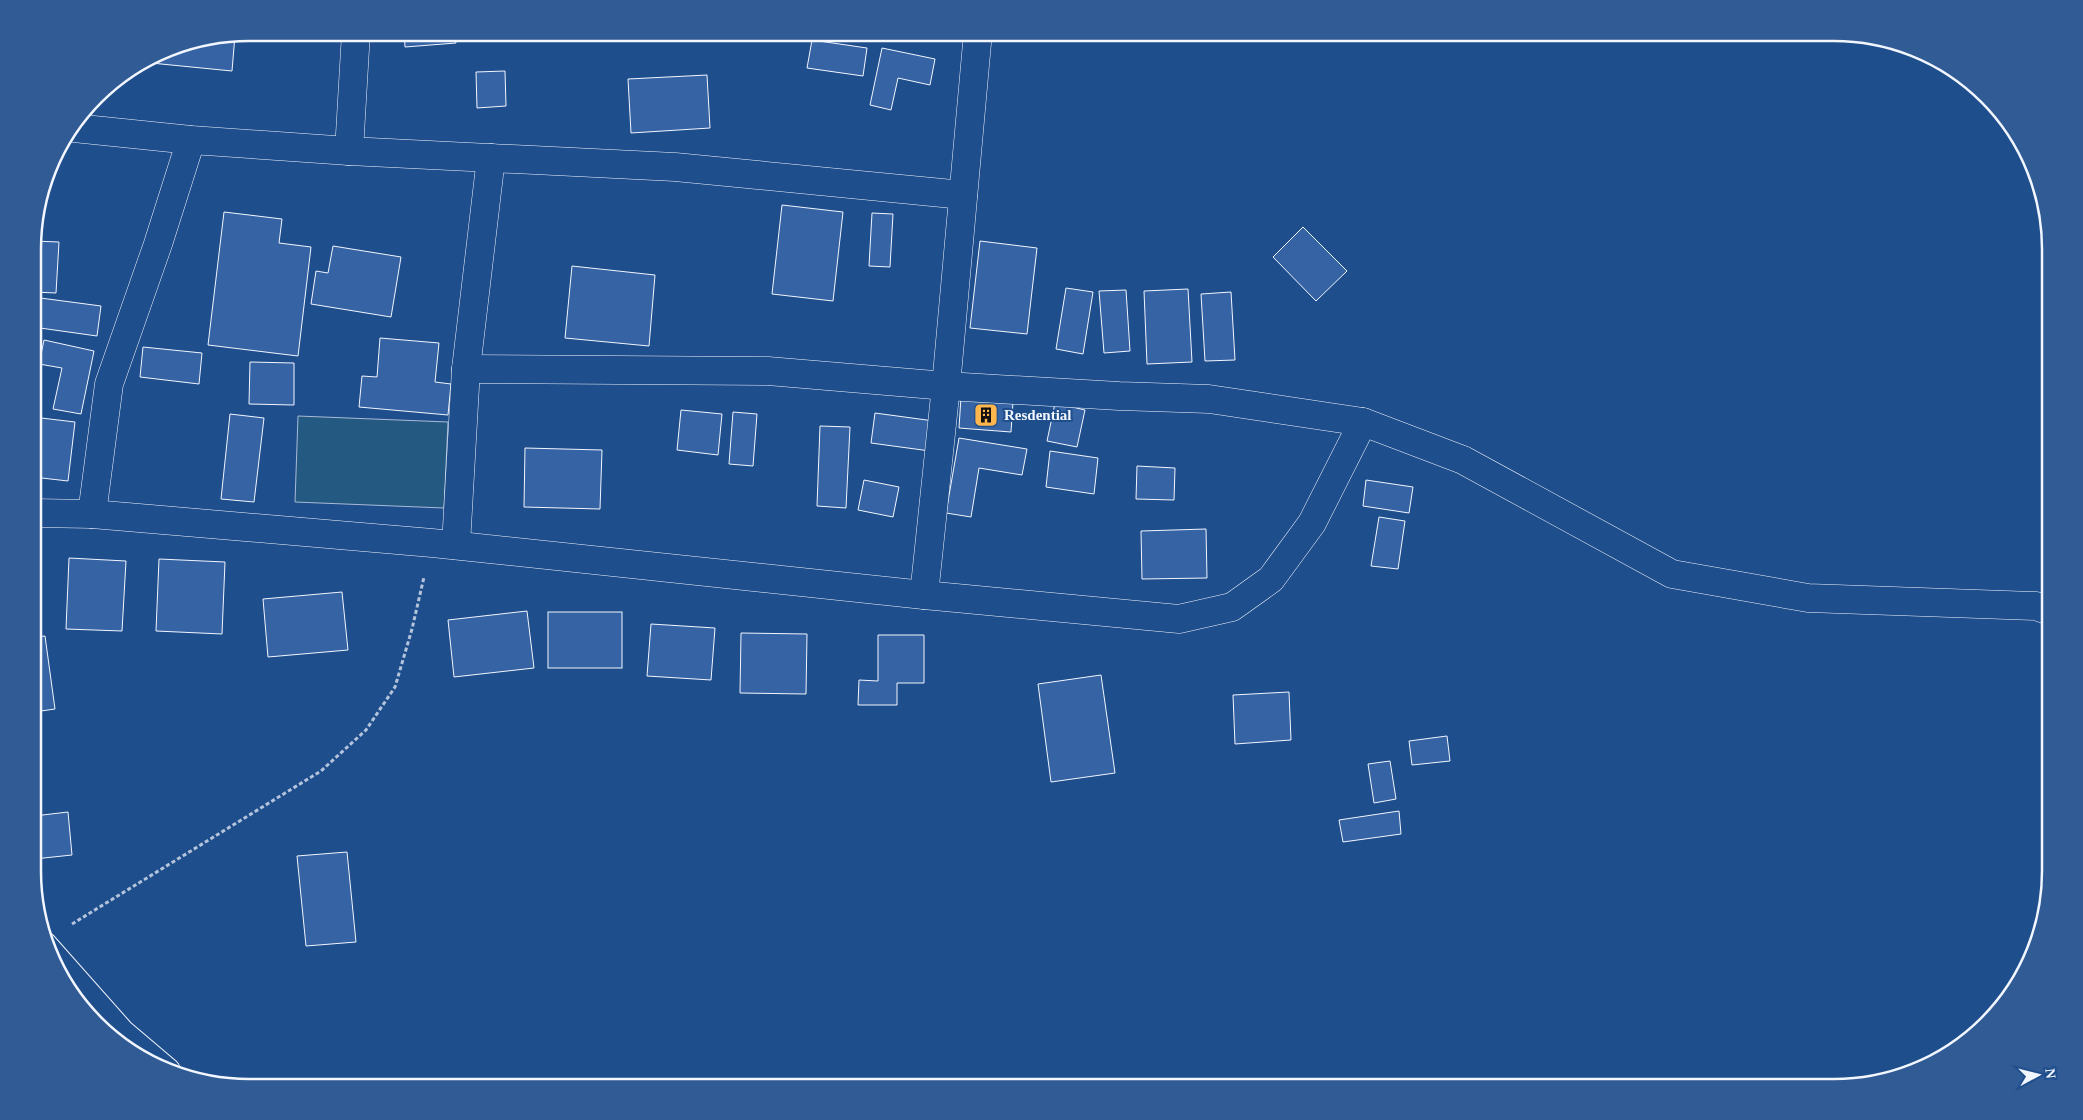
<svg xmlns="http://www.w3.org/2000/svg" width="2083" height="1120" font-family="Georgia,serif">
	<style>
		.green { fill: #245a82; stroke: #a8bbd7 }
		.building { fill: #3563a3; stroke: #f2f6ff }
		.lines { fill: none; stroke-linecap: round; stroke-linejoin: round }
		.lane-casing { stroke: #f2f6ff; stroke-width: 21 }
		.street-casing { stroke: #f2f6ff; stroke-width: 29 }
		.path { stroke: #b3c4dc; stroke-width: 3; stroke-dasharray: 4 2.5; stroke-linecap: butt }
		.lane { stroke: #1f4e8c; stroke-width: 19 }
		.street { stroke: #1f4e8c; stroke-width: 28 }
		.labels { text-anchor: middle; dominant-baseline: central; stroke-width: 4; stroke-linejoin: round; paint-order: stroke }
		.poi-label { font-size: 15px; font-weight: bold; fill: #f2f6ff; stroke: #1f4e8c; text-anchor: start }
		.rim { fill: none; stroke: #f2f6ff; stroke-width: 2.5 }
	</style>
	<rect width="100%" height="100%" fill="#1f4e8c"/>
	<!-- green -->
	<path class="green" d="M 298,416 L 448,422 L 444,508 L 295,502 Z"/>
	<!-- building -->
	<g class="building">
		<path d="M 404,32 L 455,32 L 456,43 L 405,47 Z"/>
		<path d="M 235,35 L 232,71 L 151,63 L 152,58 L 166,49 Z"/>
		<path d="M 812,40 L 867,48 L 863,76 L 807,68 Z"/>
		<path d="M 882,48 L 935,59 L 930,85 L 898,78 L 891,110 L 870,105 Z"/>
		<path d="M 505,71 L 506,106 L 477,108 L 476,72 Z"/>
		<path d="M 707,75 L 710,128 L 631,133 L 628,79 Z"/>
		<path d="M 782,205 L 843,212 L 833,301 L 772,294 Z"/>
		<path d="M 224,212 L 282,219 L 279,243 L 311,247 L 298,356 L 208,345 Z"/>
		<path d="M 872,213 L 893,214 L 890,267 L 869,266 Z"/>
		<path d="M 1303,227 L 1347,271 L 1316,301 L 1273,257 Z"/>
		<path d="M 33,241 L 59,242 L 56,293 L 33,292 Z"/>
		<path d="M 980,241 L 1037,248 L 1027,334 L 970,328 Z"/>
		<path d="M 333,246 L 401,257 L 391,317 L 311,304 L 316,271 L 328,273 Z"/>
		<path d="M 572,266 L 655,275 L 649,346 L 565,338 Z"/>
		<path d="M 1066,288 L 1093,292 L 1083,354 L 1056,349 Z"/>
		<path d="M 1188,289 L 1192,362 L 1147,364 L 1144,291 Z"/>
		<path d="M 1126,290 L 1130,351 L 1104,353 L 1099,291 Z"/>
		<path d="M 1231,292 L 1235,360 L 1205,361 L 1201,294 Z"/>
		<path d="M 33,297 L 101,306 L 97,336 L 33,327 Z"/>
		<path d="M 380,338 L 439,343 L 435,382 L 451,384 L 448,415 L 359,407 L 362,376 L 377,377 Z"/>
		<path d="M 44,340 L 94,351 L 81,414 L 53,409 L 62,368 L 39,364 Z"/>
		<path d="M 143,347 L 202,353 L 199,384 L 140,377 Z"/>
		<path d="M 250,362 L 294,363 L 294,405 L 249,404 Z"/>
		<path d="M 961,397 L 1013,402 L 1011,432 L 959,428 Z"/>
		<path d="M 1055,403 L 1085,410 L 1077,447 L 1047,441 Z"/>
		<path d="M 681,410 L 722,414 L 718,455 L 677,450 Z"/>
		<path d="M 733,412 L 757,414 L 753,466 L 729,464 Z"/>
		<path d="M 875,413 L 934,421 L 930,451 L 871,443 Z"/>
		<path d="M 230,414 L 264,418 L 254,502 L 221,499 Z"/>
		<path d="M 33,417 L 75,422 L 68,481 L 33,477 Z"/>
		<path d="M 820,426 L 850,427 L 846,508 L 817,506 Z"/>
		<path d="M 959,438 L 1027,449 L 1022,475 L 979,468 L 971,517 L 946,513 Z"/>
		<path d="M 525,448 L 602,450 L 600,509 L 524,507 Z"/>
		<path d="M 1050,451 L 1098,458 L 1094,494 L 1046,487 Z"/>
		<path d="M 1137,466 L 1175,468 L 1174,500 L 1136,499 Z"/>
		<path d="M 864,480 L 899,487 L 893,517 L 858,510 Z"/>
		<path d="M 1366,480 L 1413,487 L 1409,513 L 1363,506 Z"/>
		<path d="M 1379,517 L 1405,521 L 1398,569 L 1371,566 Z"/>
		<path d="M 1206,529 L 1207,578 L 1142,579 L 1141,531 Z"/>
		<path d="M 69,558 L 126,561 L 122,631 L 66,629 Z"/>
		<path d="M 159,559 L 225,562 L 222,634 L 156,631 Z"/>
		<path d="M 342,592 L 348,650 L 268,657 L 263,599 Z"/>
		<path d="M 527,611 L 534,668 L 454,677 L 448,620 Z"/>
		<rect x="548" y="612" width="74" height="56"/>
		<path d="M 651,624 L 715,628 L 711,680 L 647,676 Z"/>
		<path d="M 741,633 L 807,634 L 806,694 L 740,693 Z"/>
		<path d="M 878,635 L 924,635 L 924,683 L 897,683 L 897,705 L 858,705 L 859,680 L 878,681 Z"/>
		<path d="M 45,636 L 55,709 L 34,712 L 34,637 Z"/>
		<path d="M 1101,675 L 1115,773 L 1051,782 L 1038,684 Z"/>
		<path d="M 1289,692 L 1291,740 L 1235,744 L 1233,695 Z"/>
		<path d="M 1447,736 L 1450,761 L 1412,765 L 1409,741 Z"/>
		<path d="M 1390,761 L 1396,799 L 1374,803 L 1368,764 Z"/>
		<path d="M 1399,811 L 1401,834 L 1343,842 L 1339,820 Z"/>
		<path d="M 68,812 L 72,855 L 34,859 L 34,816 Z"/>
		<path d="M 347,852 L 356,942 L 306,946 L 297,856 Z"/>
	</g>
	<g class="lines">
		<!-- lane casing -->
		<g class="lane-casing">
			<path id="lane" d="M 46,942 L 124,1030 L 170,1069"/>
		</g>
		<!-- street casing -->
		<g class="street-casing">
			<g id="street">
				<path d="M 74,128 L 191,140 L 349,151 L 675,167 L 963,195"/>
				<path d="M 349,151 L 356,32"/>
				<path d="M 466,369 L 768,371 L 946,386 L 1119,396 L 1209,399 L 1363,422 L 1463,460 L 1672,574 L 1808,598 L 2036,606 L 2050,611"/>
				<path d="M 34,513 L 92,514 L 432,543 L 924,595 L 1179,619 L 1232,607 L 1271,579 L 1312,523 L 1363,422"/>
				<path d="M 92,514 L 109,384 L 158,244 L 191,140"/>
				<path d="M 456,545 L 466,369 L 491,158"/>
				<path d="M 924,595 L 946,386 L 978,32"/>
			</g>
		</g>
		<!-- path -->
		<path class="path" d="M 72,924 L 321,771 L 366,730 L 395,687 L 412,629 L 424,577"/>
		<!-- lane -->
		<use href="#lane" class="lane"/>
		<!-- street -->
		<use href="#street" class="street"/>
	</g>
	<!-- icons -->
	<defs>
		<g id="building-square" transform="scale(1.25)"><rect x="-9" y="-9" width="18" height="18" rx="4" fill="#ffb74d" stroke="#1f4e8c"/><path d="M-4-6H4V6H1V3H-1V6H-4ZM-2.5-4.3h1.7v1.8h-1.7ZM.8-4.3h1.7v1.8H.8ZM-2.5-1h1.7V.8h-1.7ZM.8-1h1.7V.8H.8Z" fill="#111"/></g>
	</defs>
	<g fill-rule="evenodd">
		<use href="#building-square" x="986" y="415"/>
	</g>
	<g class="labels">
		<!-- poi labels -->
		<g class="poi-label">
			<text x="1004" y="415">Resdential</text>
		</g>
	</g>
	<!-- crop -->
	<path d="M0 0H2083V1120H0ZM249 41H1834A208 208 0 0 1 2042 249V871A208 208 0 0 1 1834 1079H249A208 208 0 0 1 41 871V249A208 208 0 0 1 249 41Z" fill="#305b95" fill-rule="evenodd"/>
	<path class="rim" d="M249 41H1834A208 208 0 0 1 2042 249V871A208 208 0 0 1 1834 1079H249A208 208 0 0 1 41 871V249A208 208 0 0 1 249 41Z"/>
	<!-- north arrow -->
	<g transform="translate(2038 1075) rotate(83)" stroke="#1f4e8c" stroke-width="4" paint-order="stroke">
	<path d="M0-4L9 19L0 12L-9 19Z" fill="#f2f6ff"/>
	<text y="-8" font-size="14" font-weight="bold" text-anchor="middle" fill="#f2f6ff">N</text>
	</g>
</svg>
